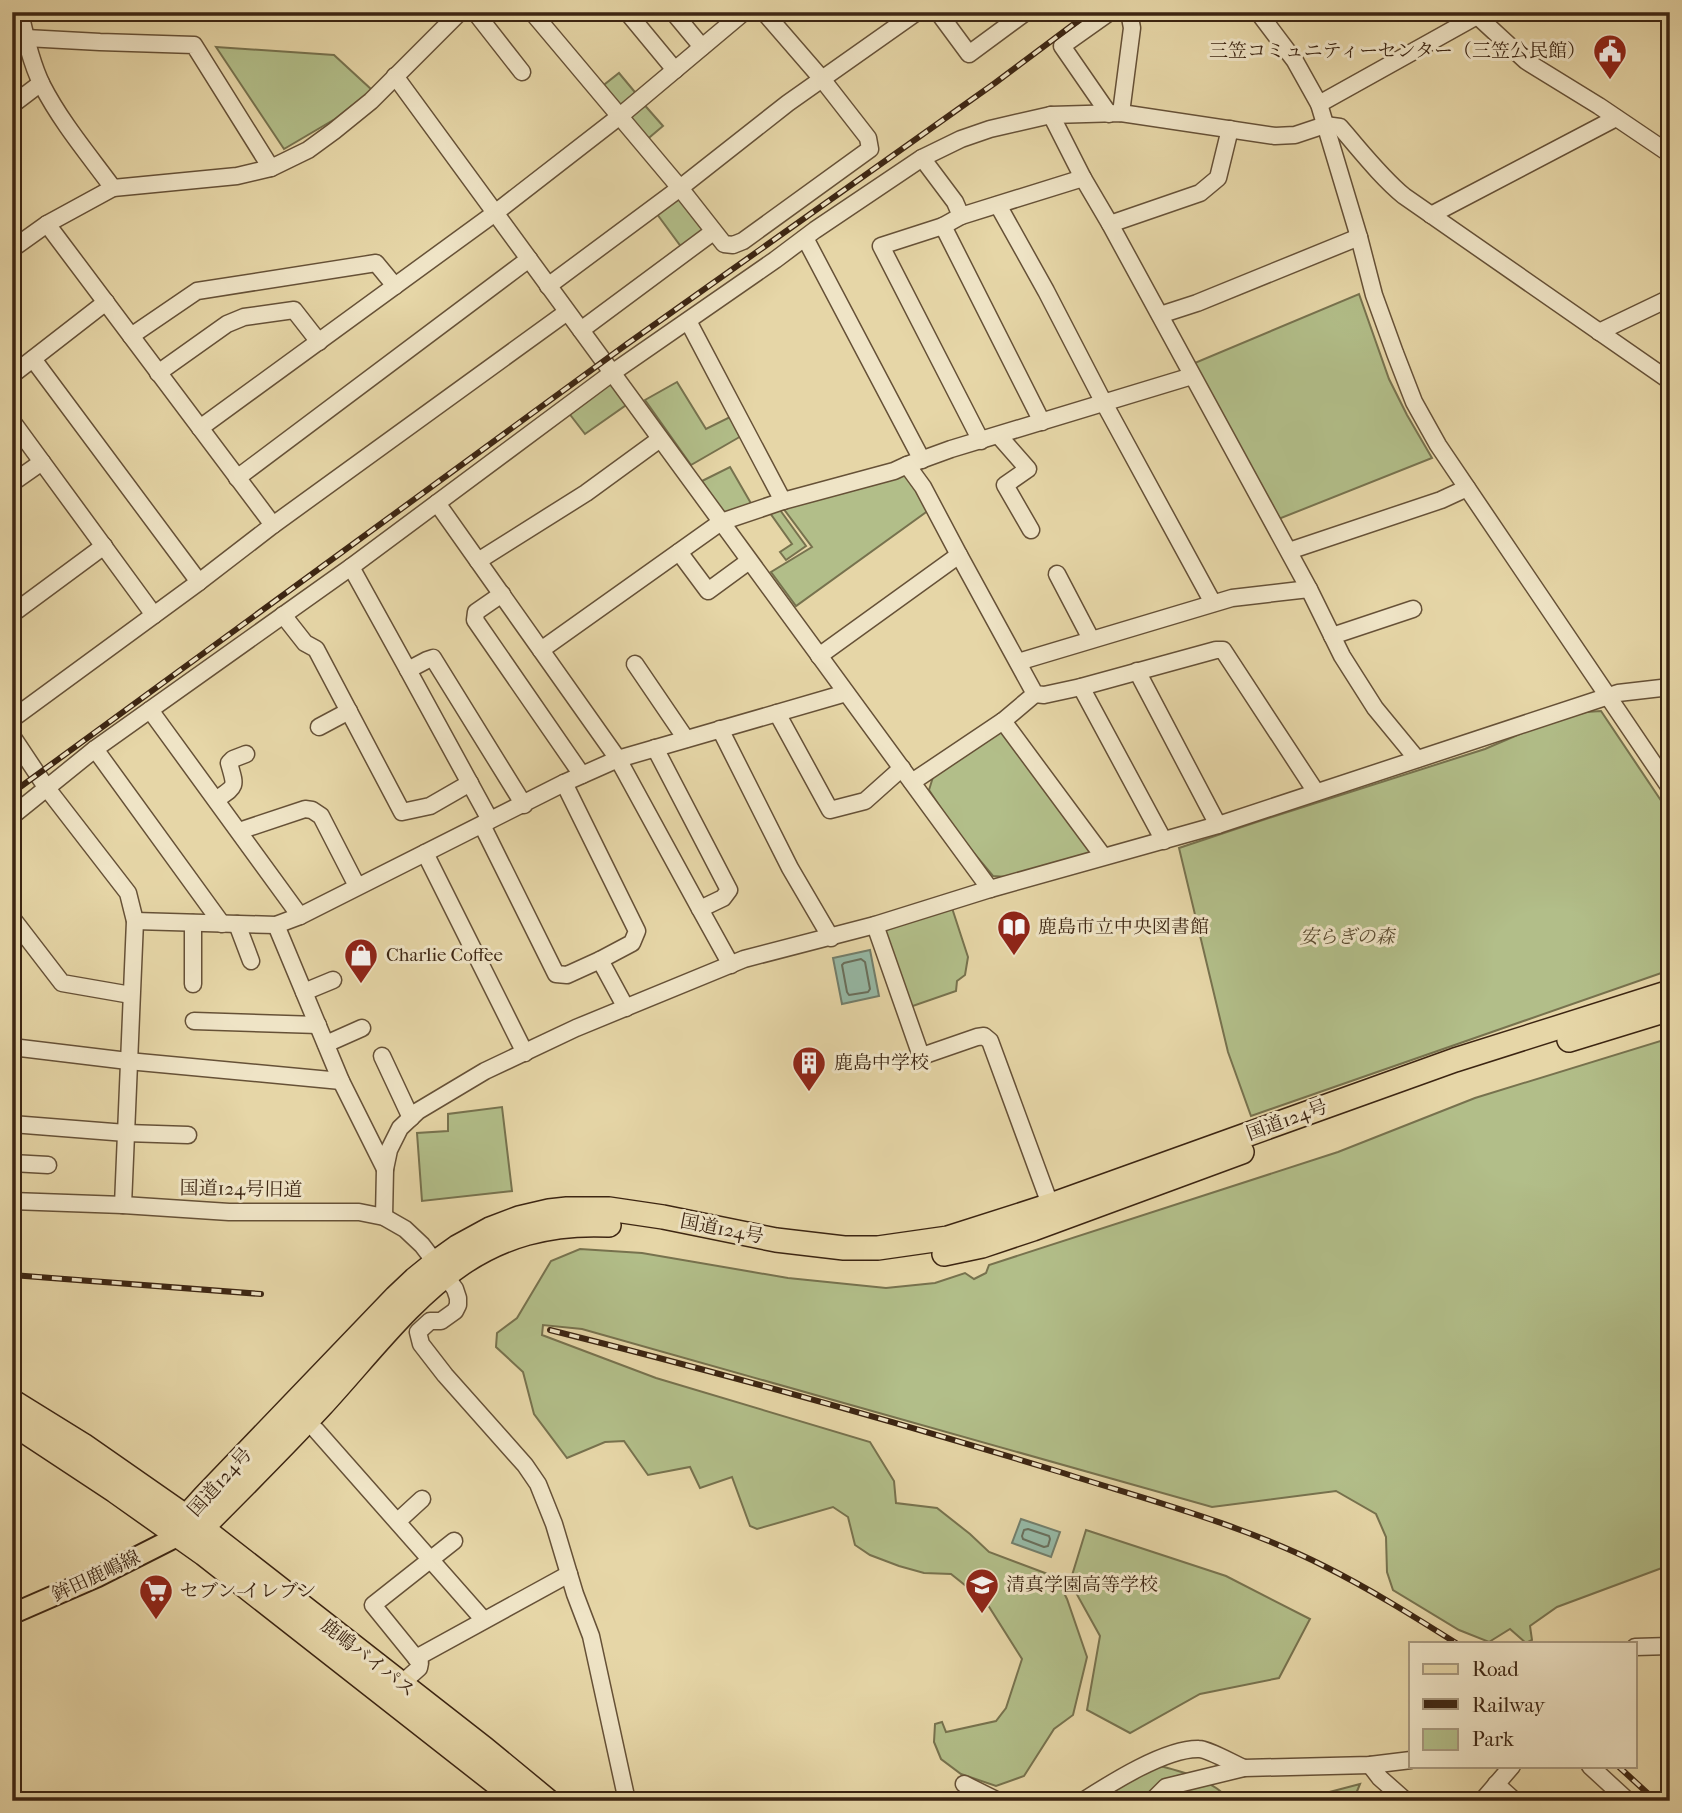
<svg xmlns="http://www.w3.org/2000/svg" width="1682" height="1813" font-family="'IM FELL French Canon','Noto Serif JP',serif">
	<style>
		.green { fill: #b2be89; stroke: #77724e; stroke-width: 2 }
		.water { fill: #96b9a6; stroke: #727e6b; stroke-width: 2 }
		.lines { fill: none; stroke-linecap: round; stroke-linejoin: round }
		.shore { stroke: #696f5c; stroke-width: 2 }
		.minor-casing { stroke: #665137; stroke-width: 19 }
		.major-casing { stroke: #3c2512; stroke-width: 23 }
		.highway-casing { stroke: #3c2512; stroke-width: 26 }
		.minor { stroke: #efe4c6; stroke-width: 16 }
		.major { stroke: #e6d6a7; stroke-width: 19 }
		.highway { stroke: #e6d6a7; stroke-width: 23 }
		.rail-casing { stroke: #3c2512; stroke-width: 6 }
		.rail { stroke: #efe4c6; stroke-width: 3.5; stroke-dasharray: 10; stroke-linecap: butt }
		.labels { text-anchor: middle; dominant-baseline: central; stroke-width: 6; stroke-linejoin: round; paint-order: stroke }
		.poi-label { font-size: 19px; fill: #3c2512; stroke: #efe4c6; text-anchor: start }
		.park-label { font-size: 19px; font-style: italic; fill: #5a4b30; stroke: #efe4c6 }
		.street-label { font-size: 19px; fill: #3c2512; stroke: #efe4c6 }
	</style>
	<rect width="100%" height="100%" fill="#e6d6a7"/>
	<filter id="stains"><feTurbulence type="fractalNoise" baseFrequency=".00286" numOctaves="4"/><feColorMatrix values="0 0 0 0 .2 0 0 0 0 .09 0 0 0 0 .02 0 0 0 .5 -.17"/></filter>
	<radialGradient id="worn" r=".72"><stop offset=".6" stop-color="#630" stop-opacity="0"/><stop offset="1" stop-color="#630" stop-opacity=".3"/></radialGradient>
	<!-- green -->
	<g class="green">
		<path d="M 216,47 L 334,55 L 372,90 L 335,119 L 284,149 Z"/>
		<path d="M 619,73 L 639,97 L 621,113 L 600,88 Z"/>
		<path d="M 641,101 L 663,126 L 644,142 L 622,117 Z"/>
		<path d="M 680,190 L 712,232 L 685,252 L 654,210 Z"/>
		<path d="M 1359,294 L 1389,379 L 1407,415 L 1432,458 L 1276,520 L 1190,365 Z"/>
		<path d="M 609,382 L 629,403 L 585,434 L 568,412 Z"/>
		<path d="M 677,382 L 706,429 L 732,416 L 743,435 L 691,465 L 645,400 Z"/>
		<path d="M 730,467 L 752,505 L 725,517 L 702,481 Z"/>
		<path d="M 906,473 L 929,510 L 796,606 L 771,572 L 812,547 L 783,508 Z"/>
		<path d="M 780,510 L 806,546 L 786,560 L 780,552 L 792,544 L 770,513 Z"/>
		<path d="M 1601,711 L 1670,814 L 1670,970 L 1251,1116 L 1228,1052 L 1179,848 L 1272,817 L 1485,749 L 1536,727 L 1586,712 Z"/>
		<path d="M 1001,726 L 1097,854 L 1007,877 L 993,876 L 957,833 L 929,790 L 933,777 Z"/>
		<path d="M 952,908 L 968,957 L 965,975 L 957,981 L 956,991 L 907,1008 L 880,932 Z"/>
		<path d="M 1670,1038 L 1670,1565 L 1557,1607 L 1530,1626 L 1532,1640 L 1526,1643 L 1510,1629 L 1489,1642 L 1459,1630 L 1393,1590 L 1387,1572 L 1386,1537 L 1376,1514 L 1336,1491 L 1212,1507 L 582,1329 L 543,1325 L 542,1335 L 656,1378 L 870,1442 L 894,1481 L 896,1503 L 937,1508 L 970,1534 L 989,1552 L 1056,1577 L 1067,1599 L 1087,1657 L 1073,1715 L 1054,1729 L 1024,1776 L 996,1786 L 961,1774 L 941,1759 L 934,1742 L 935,1724 L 942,1722 L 946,1732 L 996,1721 L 1006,1708 L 1022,1659 L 986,1602 L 951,1574 L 924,1573 L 899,1566 L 870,1555 L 855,1545 L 848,1517 L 833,1507 L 757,1529 L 750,1526 L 732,1477 L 700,1488 L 690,1467 L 648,1475 L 624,1441 L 605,1442 L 567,1458 L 534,1414 L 523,1372 L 496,1347 L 497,1333 L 517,1318 L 551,1261 L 580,1249 L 642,1253 L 788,1278 L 886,1288 L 935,1283 L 965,1273 L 974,1279 L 986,1273 L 989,1265 L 1338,1152 L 1475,1098 Z"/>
		<path d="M 502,1107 L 512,1191 L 422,1201 L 417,1133 L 448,1131 L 448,1114 Z"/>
		<path d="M 1086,1530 L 1226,1576 L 1310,1619 L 1279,1678 L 1200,1694 L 1130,1733 L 1087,1710 L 1100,1636 L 1070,1582 Z"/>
		<path d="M 1144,1762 C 1174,1769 1210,1777 1231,1801 L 1096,1801 Z"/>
		<path d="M 1360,1784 L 1353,1801 L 1295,1801 Z"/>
	</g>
	<!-- water -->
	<g class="water">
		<path d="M 870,950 L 879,996 L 842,1004 L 833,958 Z"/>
		<path d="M 1021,1519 L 1060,1532 L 1051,1557 L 1012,1543 Z"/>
	</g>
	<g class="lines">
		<!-- shore -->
		<g class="shore">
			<path d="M 861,959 L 865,962 L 870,989 L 868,992 L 849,995 L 847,992 L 842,965 L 844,963 Z"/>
			<path d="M 1028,1529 L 1049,1536 L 1050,1539 L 1048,1546 L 1044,1547 L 1023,1539 L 1022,1536 L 1024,1530 Z"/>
		</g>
		<!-- minor casing -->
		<g class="minor-casing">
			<g id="minor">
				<path d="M 20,12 C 25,36 31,63 42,85 C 61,122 88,154 113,188"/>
				<path d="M 475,12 L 522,72"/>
				<path d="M 532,12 L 680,188 L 724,244 L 733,245 L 743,241 L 870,149 L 868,138 L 822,79 L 764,12"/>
				<path d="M 627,12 L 675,70"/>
				<path d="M 673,12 L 702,47"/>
				<path d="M 938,12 L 969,54 L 1026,12"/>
				<path d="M 1258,12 L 1295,61 L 1319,104 L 1359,237 L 1374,295 L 1395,353 L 1414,402 L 1438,445 L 1670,788"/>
				<path d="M 1473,12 L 1526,61 L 1599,106 L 1670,154"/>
				<path d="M 26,38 L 100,42 L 194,45 L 271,168"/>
				<path d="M 395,76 L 990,889"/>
				<path d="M 1319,104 L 1477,16"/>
				<path d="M 12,105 L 41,83"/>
				<path d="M 1121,113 L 1132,28 L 1129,12"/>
				<path d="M 1109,114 L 1062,46 L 1110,12"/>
				<path d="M 1051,115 L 1083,178 L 1110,224 L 1309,589 L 1342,656 L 1375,708 L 1417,759"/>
				<path d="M 922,158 L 955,202 L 961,216 L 1083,178"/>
				<path d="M 998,205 L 1046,291 L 1104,403 L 1213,603"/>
				<path d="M 1431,215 L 1616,118"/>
				<path d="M 961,216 L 943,226 L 881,246 L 981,441"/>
				<path d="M 47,224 L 273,525"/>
				<path d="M 1110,224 L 1200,193 L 1218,178 L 1230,129"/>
				<path d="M 943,226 L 1042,422"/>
				<path d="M 805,238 L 922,460"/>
				<path d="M 12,249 L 47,224 L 113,188 L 237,176 L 271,168 L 308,150 L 334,131 L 371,101 L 460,12"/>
				<path d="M 548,286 L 680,188 L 788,103 L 917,12"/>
				<path d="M 1160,315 L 1197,303 L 1359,237"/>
				<path d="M 688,321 L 783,501"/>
				<path d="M 581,330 L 713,232"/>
				<path d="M 1599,332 L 1670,298"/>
				<path d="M 131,336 L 197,291 L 376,263 L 395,286"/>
				<path d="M 33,359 L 199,582"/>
				<path d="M 158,373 L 227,324 L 244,317 L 294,310 L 319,342"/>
				<path d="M 12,375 L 106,302"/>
				<path d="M 12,421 L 154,615"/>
				<path d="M 200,428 L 495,213 L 620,116 L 744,12"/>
				<path d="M 999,436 L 1028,469 L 1005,485 L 1031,530"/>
				<path d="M 907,465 L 951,449 L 1192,376"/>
				<path d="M 237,478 L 529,259"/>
				<path d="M 12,483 L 42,462"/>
				<path d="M 437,503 L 618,759 L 700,909"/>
				<path d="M 1289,551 L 1441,500 L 1467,488"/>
				<path d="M 679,552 L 708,591 L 749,561"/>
				<path d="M 478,561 L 586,493 L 660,439"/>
				<path d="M 351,567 L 408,670 L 427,660 L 433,658 L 524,805"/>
				<path d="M 1057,574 L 1091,639"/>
				<path d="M 502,594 L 476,612 L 475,620 L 582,775"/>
				<path d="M 12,614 L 104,546"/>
				<path d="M 283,615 L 305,643 L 316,649 L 402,812 L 430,806 L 470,783"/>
				<path d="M 1332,636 L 1413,609"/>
				<path d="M 541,650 L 721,522 L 783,501 L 894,471 L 907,465 L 923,487 L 959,555 L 1035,694 L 1044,695 L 1081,687 L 1216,650 L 1223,650 L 1316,792"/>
				<path d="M 819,656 L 959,555"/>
				<path d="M 1018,662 L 1232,598 L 1309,589"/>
				<path d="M 635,664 L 686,739"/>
				<path d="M 408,670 L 490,820"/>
				<path d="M 1137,671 L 1218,825"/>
				<path d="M 1081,687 L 1164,841"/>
				<path d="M 150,710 L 300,916"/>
				<path d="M 777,713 L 830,810 L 865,801 L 902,768"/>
				<path d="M 12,719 L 199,582 L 273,525 L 567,312"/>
				<path d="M 1003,721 L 1103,856"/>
				<path d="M 319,727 L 349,711"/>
				<path d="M 720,729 L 790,868 L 831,938"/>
				<path d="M 12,736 L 46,787 L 128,893 L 135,921 L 123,1205"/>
				<path d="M 655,748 L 729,890 L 723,898 L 700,909 L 731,965"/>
				<path d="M 95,749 L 222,924"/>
				<path d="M 912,782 L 1003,721 L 1035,694"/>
				<path d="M 216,800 C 237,785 236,788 229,763 L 233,759 L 246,754"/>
				<path d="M 12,816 L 95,749 L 351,567 L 612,373 L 775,260 L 815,230 L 922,158 L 961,139 L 990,129 L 1051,115 L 1121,113 L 1275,136 L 1295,135 L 1325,125 L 1340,127 C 1361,151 1380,176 1404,196 L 1670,381"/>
				<path d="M 482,825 L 556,974 L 567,975 L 600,960 L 632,943 L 637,931 L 564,783"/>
				<path d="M 239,831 L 305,809 L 312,810 L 321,816 L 357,886"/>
				<path d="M 425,853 L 525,1053"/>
				<path d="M 12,918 L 62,983 L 131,995"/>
				<path d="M 135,921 L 276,925 L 300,916 L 564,783 L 618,759 L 846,693"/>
				<path d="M 237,924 L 251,961"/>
				<path d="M 276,925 L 341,1081 L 385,1169"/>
				<path d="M 875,925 L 920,1053 L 925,1055 L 977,1037 L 984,1036 L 990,1041 L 1054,1215"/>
				<path d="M 600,960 L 626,1008"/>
				<path d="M 193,984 L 193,923"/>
				<path d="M 304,992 L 333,980"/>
				<path d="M 194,1021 L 318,1025"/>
				<path d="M 326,1044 L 362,1028"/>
				<path d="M 12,1047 L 128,1061 L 341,1081"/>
				<path d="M 382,1056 L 411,1118"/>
				<path d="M 12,1124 L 126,1133 L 188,1135"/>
				<path d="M 12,1163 L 48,1165"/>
				<path d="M 12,1201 L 123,1205 L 229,1212 L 359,1212 L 384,1217 L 405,1229 L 422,1245 L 445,1275 L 455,1289 L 458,1298 L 458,1305 L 455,1311 L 441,1321 L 430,1321 L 418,1332 L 421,1344 L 445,1375 L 525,1465 L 538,1484 L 554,1524 L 575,1594 L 591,1636 L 627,1801"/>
				<path d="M 384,1217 L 385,1169 L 389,1150 L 400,1128 L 418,1111 L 485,1071 L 576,1028 L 744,959 L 875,925 L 990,889 L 1218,825 L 1618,693 L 1670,687"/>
				<path d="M 316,1430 L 482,1618"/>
				<path d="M 398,1521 L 422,1499"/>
				<path d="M 454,1541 L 373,1605 L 416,1658 L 569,1574"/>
				<path d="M 1635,1647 L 1670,1646"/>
				<path d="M 401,1684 L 419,1668 L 420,1663 L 416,1658"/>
				<path d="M 1370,1765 L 1380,1778 L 1406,1801"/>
				<path d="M 1590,1766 L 1628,1801"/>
				<path d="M 964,1784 L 998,1801"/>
				<path d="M 1496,1784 L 1515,1801"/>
				<path d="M 1083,1801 C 1111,1783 1166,1748 1199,1749 C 1208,1749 1234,1764 1244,1768"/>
				<path d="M 1152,1801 L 1166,1787 L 1244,1768 L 1370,1765 L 1411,1760"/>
				<path d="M 1482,1801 L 1512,1766"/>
			</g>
		</g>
		<!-- major casing -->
		<g class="major-casing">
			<path id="major" d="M 12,1614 L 97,1577 L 178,1536"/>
		</g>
		<!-- highway casing -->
		<g class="highway-casing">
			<g id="highway">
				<path d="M 1569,1040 L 1670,1009"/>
				<path d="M 944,1254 L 982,1246 L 1033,1229 L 1242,1152"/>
				<path d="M 12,1401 L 83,1445 L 202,1528 L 485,1749 L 548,1801"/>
				<path d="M 12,1423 L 115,1491 L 204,1554 L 519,1801"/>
				<path d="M 178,1536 L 186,1517 L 205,1496 L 396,1297 L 415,1279 L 436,1262 L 457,1247 L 490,1229 L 519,1218 L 549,1211 L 567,1209 L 609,1209 L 663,1217 L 776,1240 L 844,1248 L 878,1248 L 948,1238 L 1051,1205 L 1455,1060 L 1670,992"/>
				<path d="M 178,1536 L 202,1528 C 242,1488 282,1448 321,1406 C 408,1311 464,1218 609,1225"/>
			</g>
		</g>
		<!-- minor -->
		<use href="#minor" class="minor"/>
		<!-- major -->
		<use href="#major" class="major"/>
		<!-- highway -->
		<use href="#highway" class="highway"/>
		<!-- rail casing -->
		<g class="rail-casing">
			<g id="rail">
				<path d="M 12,793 L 627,344 L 995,83 L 1090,12"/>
				<path d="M 12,1275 L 261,1294"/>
				<path d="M 550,1330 C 721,1373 891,1420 1060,1472 C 1148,1500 1241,1524 1324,1566 C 1370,1589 1413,1616 1456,1643"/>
				<path d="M 1618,1766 L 1656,1801"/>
			</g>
		</g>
		<!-- rail -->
		<use href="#rail" class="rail"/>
	</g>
	<!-- icons -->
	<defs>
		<g id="civic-pin" transform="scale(1.75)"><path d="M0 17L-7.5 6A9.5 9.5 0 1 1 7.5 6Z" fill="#8f2418" stroke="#efe4c6"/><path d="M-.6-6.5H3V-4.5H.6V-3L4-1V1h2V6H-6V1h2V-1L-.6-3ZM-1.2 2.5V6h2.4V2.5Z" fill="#fff"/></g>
		<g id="library-pin" transform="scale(1.75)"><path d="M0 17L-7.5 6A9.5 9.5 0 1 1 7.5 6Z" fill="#8f2418" stroke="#efe4c6"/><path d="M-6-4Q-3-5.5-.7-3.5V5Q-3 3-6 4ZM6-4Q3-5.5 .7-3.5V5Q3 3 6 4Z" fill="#fff"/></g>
		<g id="shop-pin" transform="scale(1.75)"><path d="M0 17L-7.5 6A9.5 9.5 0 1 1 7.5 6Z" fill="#8f2418" stroke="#efe4c6"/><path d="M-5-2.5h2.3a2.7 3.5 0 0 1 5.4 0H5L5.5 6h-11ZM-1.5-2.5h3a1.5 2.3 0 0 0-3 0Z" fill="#fff"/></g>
		<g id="building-pin" transform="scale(1.75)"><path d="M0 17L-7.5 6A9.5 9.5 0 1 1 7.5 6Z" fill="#8f2418" stroke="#efe4c6"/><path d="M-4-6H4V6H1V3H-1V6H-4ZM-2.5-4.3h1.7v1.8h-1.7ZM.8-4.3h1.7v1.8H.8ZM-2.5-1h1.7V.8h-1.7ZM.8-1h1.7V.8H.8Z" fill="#fff"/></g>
		<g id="school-pin" transform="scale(1.75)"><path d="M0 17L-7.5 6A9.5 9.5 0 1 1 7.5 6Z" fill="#8f2418" stroke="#efe4c6"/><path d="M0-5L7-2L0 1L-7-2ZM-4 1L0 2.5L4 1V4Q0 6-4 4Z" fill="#fff"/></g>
		<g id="supermarket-pin" transform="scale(1.75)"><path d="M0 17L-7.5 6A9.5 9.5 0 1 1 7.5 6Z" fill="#8f2418" stroke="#efe4c6"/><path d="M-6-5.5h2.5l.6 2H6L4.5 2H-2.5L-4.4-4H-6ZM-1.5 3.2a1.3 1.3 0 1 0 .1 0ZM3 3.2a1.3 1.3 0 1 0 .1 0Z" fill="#fff"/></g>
	</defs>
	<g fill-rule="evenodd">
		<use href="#civic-pin" x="1610" y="51"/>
		<use href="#library-pin" x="1014" y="927"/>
		<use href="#shop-pin" x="361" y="955"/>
		<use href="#building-pin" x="809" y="1063"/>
		<use href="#school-pin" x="982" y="1585"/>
		<use href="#supermarket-pin" x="156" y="1591"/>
	</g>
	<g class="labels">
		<!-- poi labels -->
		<g class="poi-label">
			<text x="1586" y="51" text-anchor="end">三笠コミュニティーセンター（三笠公民館）</text>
			<text x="1038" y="927">鹿島市立中央図書館</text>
			<text x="386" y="955">Charlie Coffee</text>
			<text x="834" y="1063">鹿島中学校</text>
			<text x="1006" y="1585">清真学園高等学校</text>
			<text x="180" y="1591">セブン-イレブン</text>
		</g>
		<!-- park labels -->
		<g class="park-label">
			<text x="1347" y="937">安らぎの森</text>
		</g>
		<!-- street labels -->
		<g class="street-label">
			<text transform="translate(1287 1120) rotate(-20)">国道124号</text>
			<text transform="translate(241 1189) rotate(1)">国道124号旧道</text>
			<text transform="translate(722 1229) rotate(11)">国道124号</text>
			<text transform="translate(220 1482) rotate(-48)">国道124号</text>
			<text transform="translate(96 1576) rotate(-25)">鉾田鹿嶋線</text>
			<text transform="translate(368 1658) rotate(38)">鹿嶋バイパス</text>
		</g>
	</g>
	<!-- margin -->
	<rect width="1682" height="1813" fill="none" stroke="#e6d6a7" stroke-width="42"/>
	<rect x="14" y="14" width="1654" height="1785" fill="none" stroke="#3c2512" stroke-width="3.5"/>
	<rect x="21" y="21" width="1640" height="1771" fill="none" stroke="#3c2512" stroke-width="2"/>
	<!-- legend -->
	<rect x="1409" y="1642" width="228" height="126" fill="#efe4c6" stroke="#a7987e" stroke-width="2"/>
	<rect x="1423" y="1664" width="35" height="10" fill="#e6d6a7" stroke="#a7987e" stroke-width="2"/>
	<text x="1472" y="1676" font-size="21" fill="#3c2512">Road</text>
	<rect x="1423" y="1699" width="35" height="10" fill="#3c2512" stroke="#a7987e" stroke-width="2"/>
	<text x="1472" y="1712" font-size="21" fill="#3c2512">Railway</text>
	<rect x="1423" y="1729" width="35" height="21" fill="#b2be89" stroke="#a7987e" stroke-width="2"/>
	<text x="1472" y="1746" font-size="21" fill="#3c2512">Park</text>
	<rect width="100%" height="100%" filter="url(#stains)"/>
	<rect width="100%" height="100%" fill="url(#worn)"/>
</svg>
